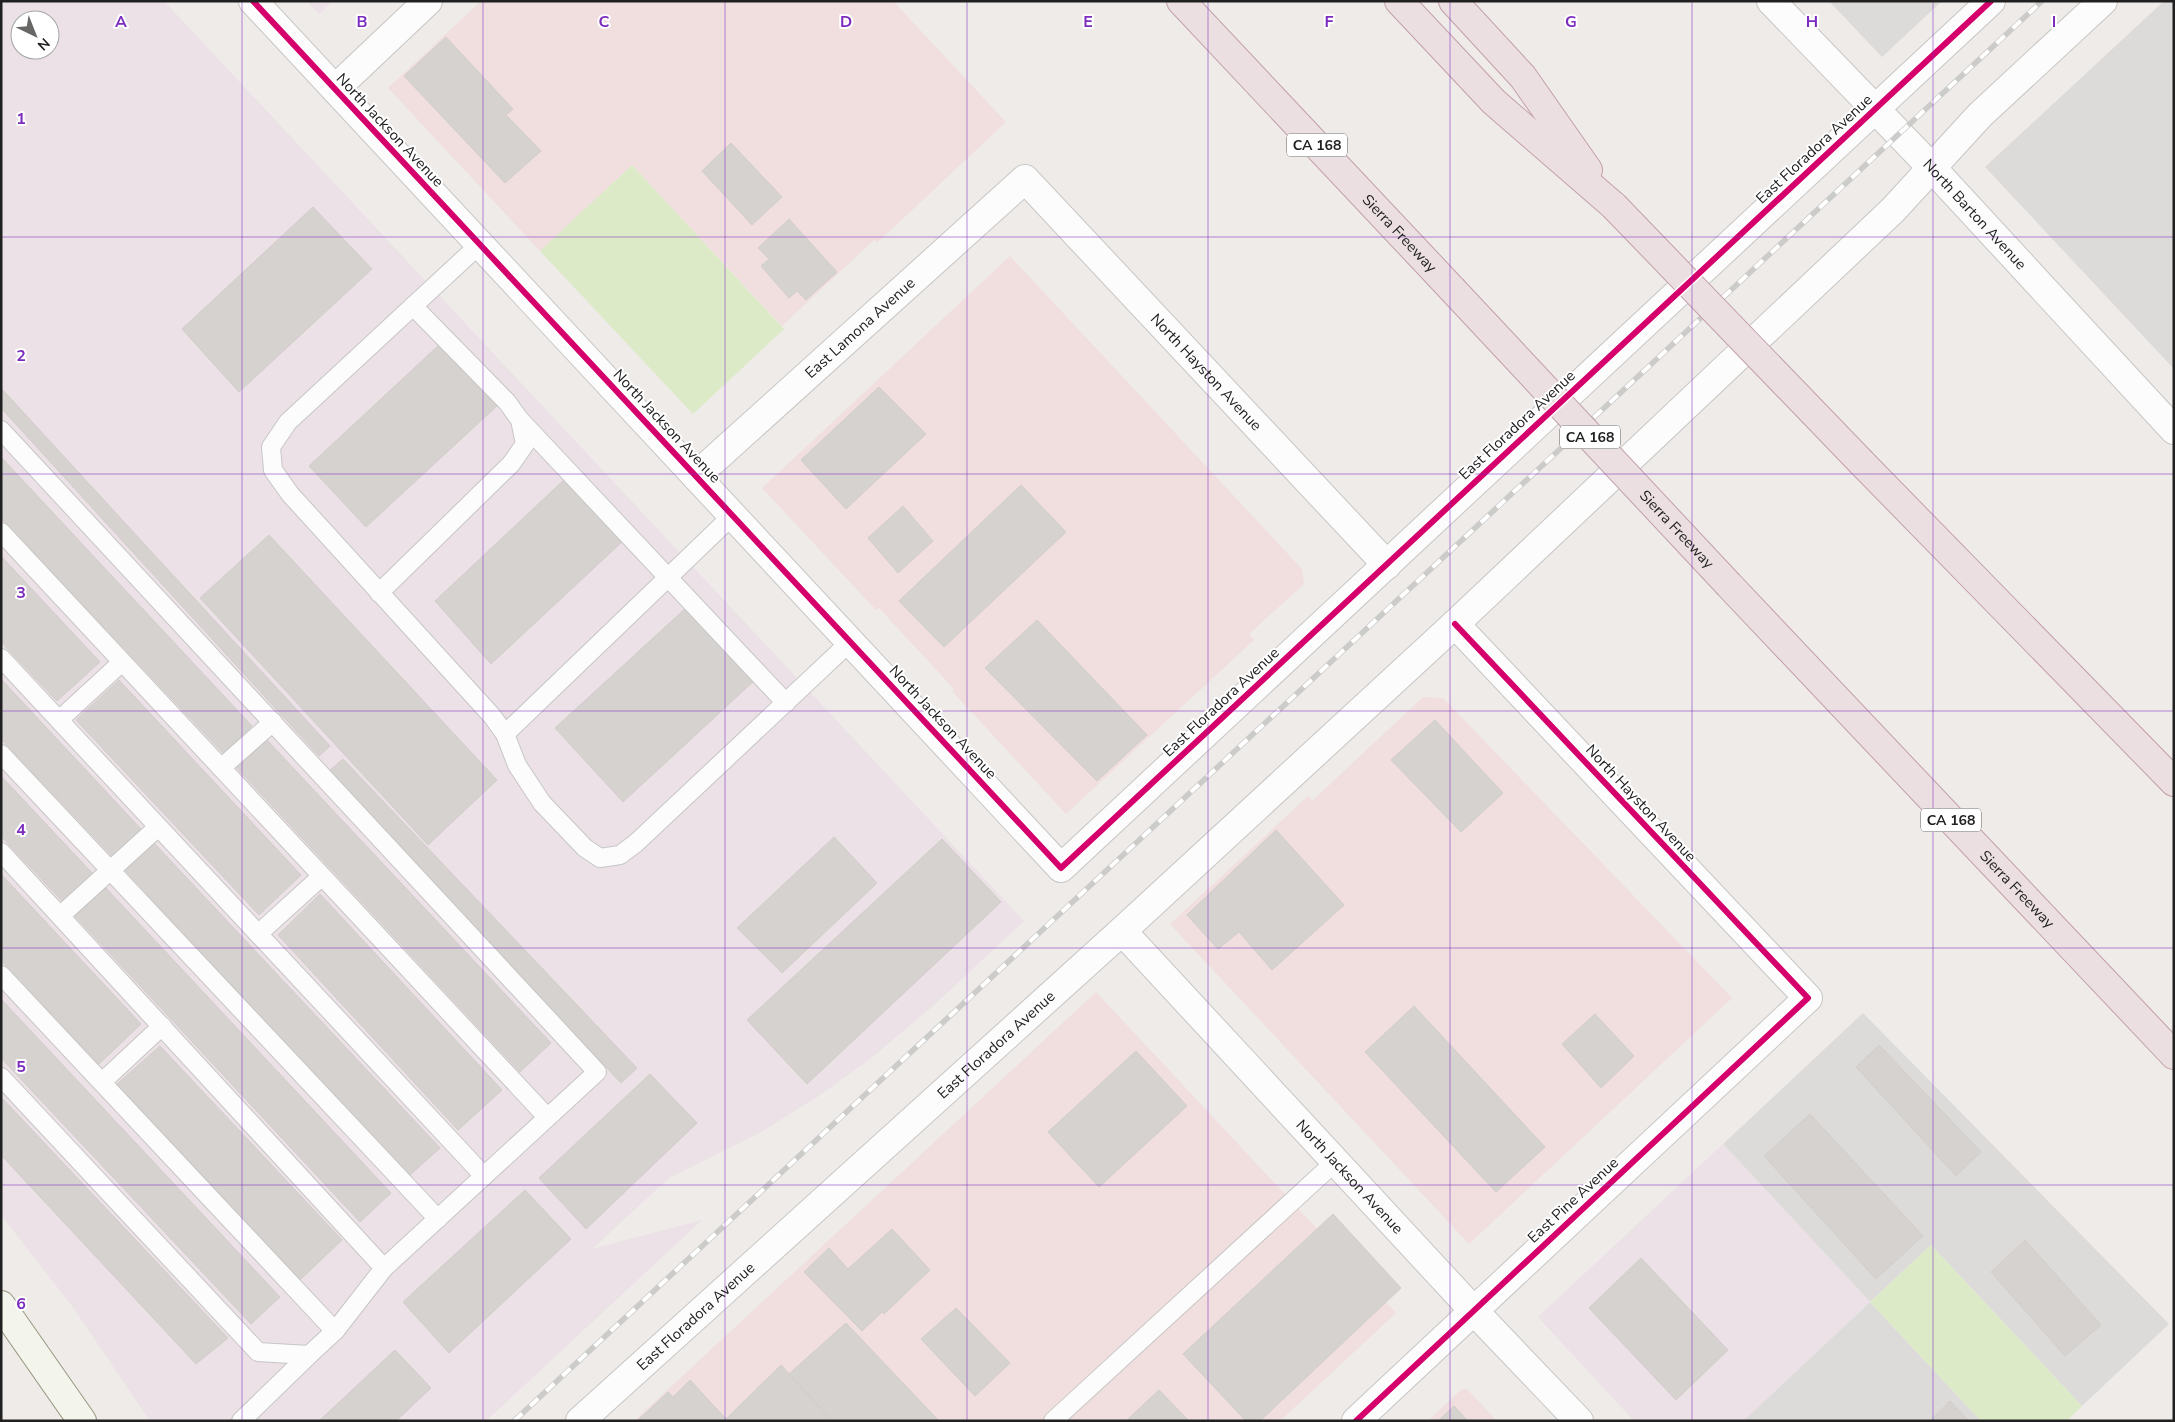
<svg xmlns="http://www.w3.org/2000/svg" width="2175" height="1422" font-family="'Nunito Sans',sans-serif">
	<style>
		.residential { fill: #dddbda }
		.commercial { fill: #f0dfde }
		.industrial { fill: #ebe1e7; fill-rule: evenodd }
		.grass { fill: #dceac7 }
		.building { fill: #d5d2cf; stroke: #d1cdc9 }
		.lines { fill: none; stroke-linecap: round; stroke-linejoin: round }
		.lane-casing { stroke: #c7c6c4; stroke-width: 20 }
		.street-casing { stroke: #c7c6c4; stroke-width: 30 }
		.secondary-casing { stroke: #979780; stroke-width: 30 }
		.highway-casing { stroke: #c39fab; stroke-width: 30 }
		.lane { stroke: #fcfcfc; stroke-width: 18 }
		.street { stroke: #fcfcfc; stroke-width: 28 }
		.secondary { stroke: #f3f4eb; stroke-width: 28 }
		.highway { stroke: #ebdfe1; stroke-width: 28 }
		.rail-casing { stroke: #cbcbca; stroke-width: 5.5 }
		.rail { stroke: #fff; stroke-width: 4; stroke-dasharray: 11; stroke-linecap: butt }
		.highway-bridge-casing { stroke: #c39fab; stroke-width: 30; stroke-linecap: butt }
		.highway-bridge { stroke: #ebdfe1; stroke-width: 28 }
		.cycleway-casing { stroke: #fff; stroke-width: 9 }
		.cycleway { stroke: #d6006c; stroke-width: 6 }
		.grid { fill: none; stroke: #7b2cbf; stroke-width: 1; stroke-opacity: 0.55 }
		.labels { text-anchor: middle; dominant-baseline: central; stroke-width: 4; stroke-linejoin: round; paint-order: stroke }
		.shield { fill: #fff; stroke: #636363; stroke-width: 1 }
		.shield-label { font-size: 14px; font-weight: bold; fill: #202020 }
		.street-label { font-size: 15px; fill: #202020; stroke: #fff }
		.grid-label { font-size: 16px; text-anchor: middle; font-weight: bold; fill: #7b2cbf; stroke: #fff; stroke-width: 4; stroke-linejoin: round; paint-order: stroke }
	</style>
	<rect width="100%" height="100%" fill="#eeebe8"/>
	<!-- residential -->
	<g class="residential">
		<path d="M 1829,1 L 1942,1 L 1882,57 Z"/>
		<path d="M 2164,1 L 2174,1 L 2174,369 L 1985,167 Z"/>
		<path d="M 1863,1013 L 2169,1324 L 2082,1406 L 1931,1245 L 1870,1302 L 1981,1421 L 1743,1421 L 1870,1302 L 1723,1144 Z"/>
	</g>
	<!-- commercial -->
	<g class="commercial">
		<path d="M 481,1 L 893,1 L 1006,122 L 877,243 L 874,240 L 782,326 L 632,165 L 540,251 L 388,88 Z"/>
		<path d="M 1010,256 L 1302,569 L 1304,584 L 1249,634 L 1254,640 L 1066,814 L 952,691 L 954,689 L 879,608 L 876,610 L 762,488 Z"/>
		<path d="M 1423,697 L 1443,698 L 1732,998 L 1469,1244 L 1170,924 L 1308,796 L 1312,801 Z"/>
		<path d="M 1096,992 L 1396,1313 L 1280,1421 L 634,1421 Z"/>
		<path d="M 1462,1389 L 1467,1389 L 1497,1421 L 1428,1421 Z"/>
	</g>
	<!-- industrial -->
	<g class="industrial">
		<path d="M 1,1 L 164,1 L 1024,921 L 933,1006 L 870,1059 L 817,1097 L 761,1132 L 669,1178 L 592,1249 L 702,1220 L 486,1421 L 150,1421 L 72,1306 L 1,1215 ZM 20,20 L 50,20 L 50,50 L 20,50 Z"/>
		<path d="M 307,1 L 333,1 L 319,14 Z"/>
		<path d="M 1723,1144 L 1870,1302 L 1743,1421 L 1634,1421 L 1538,1317 Z"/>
	</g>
	<!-- grass -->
	<g class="grass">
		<path d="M 632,165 L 784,329 L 693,414 L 540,251 Z"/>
		<path d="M 1931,1245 L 2082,1406 L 2067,1421 L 1981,1421 L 1870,1302 Z"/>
	</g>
	<!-- building -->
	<g class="building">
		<path d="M 446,37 L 513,109 L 506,115 L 541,151 L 505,183 L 404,76 Z"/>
		<path d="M 731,143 L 782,197 L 752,225 L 702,171 Z"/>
		<path d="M 313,207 L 372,269 L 239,392 L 182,329 Z"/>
		<path d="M 789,219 L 837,272 L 806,300 L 797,291 L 789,298 L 761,266 L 769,259 L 758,248 Z"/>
		<path d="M 440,344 L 498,405 L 366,527 L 309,466 Z"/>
		<path d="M 879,387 L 926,434 L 846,509 L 801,460 Z"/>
		<path d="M 1,388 L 330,746 L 319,756 L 1,408 Z"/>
		<path d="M 1,457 L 252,726 L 223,753 L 1,518 Z"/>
		<path d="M 566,478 L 624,540 L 491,664 L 435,601 Z"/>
		<path d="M 1021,485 L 1066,532 L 944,647 L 899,601 Z"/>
		<path d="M 903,506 L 933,541 L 898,573 L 868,538 Z"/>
		<path d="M 269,535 L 497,780 L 428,845 L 200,598 Z"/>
		<path d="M 1,556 L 100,662 L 57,701 L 1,642 Z"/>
		<path d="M 687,607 L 755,680 L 623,802 L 555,728 Z"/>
		<path d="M 1037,620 L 1147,735 L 1097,781 L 985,668 Z"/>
		<path d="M 1,679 L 141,829 L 112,856 L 1,739 Z"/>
		<path d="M 119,680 L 301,875 L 259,915 L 76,720 Z"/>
		<path d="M 1435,720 L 1503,793 L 1461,832 L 1391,760 Z"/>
		<path d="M 266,739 L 551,1043 L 520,1072 L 235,766 Z"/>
		<path d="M 343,759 L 637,1068 L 621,1083 L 328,772 Z"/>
		<path d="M 1,776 L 93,874 L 63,902 L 1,836 Z"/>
		<path d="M 1276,830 L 1344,905 L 1272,970 L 1239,932 L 1218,949 L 1187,915 Z"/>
		<path d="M 834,837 L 877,883 L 782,973 L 737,928 Z"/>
		<path d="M 942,839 L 1001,902 L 807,1084 L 747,1020 Z"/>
		<path d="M 154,843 L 440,1148 L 409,1176 L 124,869 Z"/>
		<path d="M 1,874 L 141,1024 L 99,1064 L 1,960 Z"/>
		<path d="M 106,888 L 391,1193 L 360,1222 L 75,916 Z"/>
		<path d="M 320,894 L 502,1090 L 458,1130 L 278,935 Z"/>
		<path d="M 1,999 L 280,1297 L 251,1324 L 1,1058 Z"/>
		<path d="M 1414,1006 L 1545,1147 L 1496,1192 L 1365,1052 Z"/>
		<path d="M 1595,1014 L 1634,1056 L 1601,1088 L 1562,1044 Z"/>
		<path d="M 1879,1045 L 1981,1152 L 1956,1176 L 1856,1067 Z"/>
		<path d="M 160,1046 L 342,1240 L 300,1280 L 117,1084 Z"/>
		<path d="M 1136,1051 L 1187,1106 L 1099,1187 L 1048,1132 Z"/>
		<path d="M 650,1074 L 697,1123 L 586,1229 L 539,1178 Z"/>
		<path d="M 1,1097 L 228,1338 L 196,1364 L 1,1155 Z"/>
		<path d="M 1810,1114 L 1923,1236 L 1876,1279 L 1764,1156 Z"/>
		<path d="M 525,1190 L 571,1239 L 449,1353 L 403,1302 Z"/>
		<path d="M 1333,1214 L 1401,1288 L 1260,1421 L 1246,1421 L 1183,1354 Z"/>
		<path d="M 892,1229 L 930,1270 L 884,1314 L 882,1312 L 862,1331 L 804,1272 L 829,1248 L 848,1269 Z"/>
		<path d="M 2025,1240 L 2101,1325 L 2065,1356 L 1991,1272 Z"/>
		<path d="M 1641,1258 L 1728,1350 L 1676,1400 L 1589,1308 Z"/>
		<path d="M 956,1308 L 1010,1363 L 975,1396 L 921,1339 Z"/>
		<path d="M 846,1323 L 939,1421 L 832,1421 L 789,1374 Z"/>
		<path d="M 395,1350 L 431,1388 L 396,1421 L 319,1421 Z"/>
		<path d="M 781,1365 L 832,1421 L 637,1421 L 668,1392 L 673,1397 L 690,1380 L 726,1419 Z"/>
		<path d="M 1159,1390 L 1189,1421 L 1126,1421 Z"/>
		<path d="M 1950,1401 L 1969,1421 L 1930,1421 Z"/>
		<path d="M 1454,1406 L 1468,1421 L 1438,1421 Z"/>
	</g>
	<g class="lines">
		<!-- lane casing -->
		<g class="lane-casing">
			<g id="lane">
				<path d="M 480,244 L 288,422 L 271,447 L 273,470 L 290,494 L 492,716 L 505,734 L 517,765 L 542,803 L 585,848 L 600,858 L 620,855 L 636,843 L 851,641"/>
				<path d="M 521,421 L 786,703"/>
				<path d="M 1,430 L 597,1072 L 384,1268 L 335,1331 L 309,1355 L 258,1352 L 1,1077"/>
				<path d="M 1,532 L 547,1117"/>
				<path d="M 379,593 L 511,464 L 525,444 L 520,420 L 507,402 L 413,306"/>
				<path d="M 1,658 L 484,1176"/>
				<path d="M 59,720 L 122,662"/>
				<path d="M 505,734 L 733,515"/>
				<path d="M 1,754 L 438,1219"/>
				<path d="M 221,768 L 273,722"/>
				<path d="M 1,852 L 384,1268"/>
				<path d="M 60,916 L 158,827"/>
				<path d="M 258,934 L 322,876"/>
				<path d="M 1,975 L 335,1331"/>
				<path d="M 102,1082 L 162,1026"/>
				<path d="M 241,1421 L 309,1355"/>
				<path d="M 1053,1421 L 1335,1162"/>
			</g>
		</g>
		<!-- street casing -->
		<g class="street-casing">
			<g id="street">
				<path d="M 253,1 L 1061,868 L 1991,1"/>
				<path id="s1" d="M 1771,1 L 1932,168 L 2174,430"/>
				<path d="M 335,89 L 428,1"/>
				<path id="s2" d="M 696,476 L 1025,179 L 1387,565"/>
				<path id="s3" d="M 1122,931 L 1473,1310 L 1579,1421"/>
				<path id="s4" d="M 580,1421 L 1122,931 L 1455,624 L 1893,210 L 1980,115 L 2103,1"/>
				<path d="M 1356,1421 L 1808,998 L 1455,624"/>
			</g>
		</g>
		<!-- secondary casing -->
		<g class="secondary-casing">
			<path id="secondary" d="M 1,1305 L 82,1421"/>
		</g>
		<!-- highway casing -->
		<g class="highway-casing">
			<g id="highway">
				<path id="s5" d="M 1181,1 L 1452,289"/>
				<path d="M 1399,1 L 1494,102 L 1614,206"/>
				<path d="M 1453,1 L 1523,77 L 1588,170"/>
				<path d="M 1862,463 L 2174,782"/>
				<path id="s6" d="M 1729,585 L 2174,1055"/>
			</g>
		</g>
		<!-- lane -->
		<use href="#lane" class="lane"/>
		<!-- street -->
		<use href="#street" class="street"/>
		<!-- secondary -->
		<use href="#secondary" class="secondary"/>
		<!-- highway -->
		<use href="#highway" class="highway"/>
		<!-- rail casing -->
		<g class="rail-casing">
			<path id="rail" d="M 514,1421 L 2042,1"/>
		</g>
		<!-- rail -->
		<use href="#rail" class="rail"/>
		<!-- highway-bridge casing -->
		<g class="highway-bridge-casing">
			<g id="highway-bridge">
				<path d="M 1614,206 L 1862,463"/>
				<path id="s7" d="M 1452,289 L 1729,585"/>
			</g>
		</g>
		<!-- highway-bridge -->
		<use href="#highway-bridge" class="highway-bridge"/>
		<!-- cycleway casing -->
		<g class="cycleway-casing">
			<g id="cycleway">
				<path d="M 253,1 L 1061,868 L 1991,1"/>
				<path d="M 1356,1421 L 1808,998 L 1455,624"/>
			</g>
		</g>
		<!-- cycleway -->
		<use href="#cycleway" class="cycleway"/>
	</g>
	<!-- grid -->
	<path class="grid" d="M 242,1 L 242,1421M 483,1 L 483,1421M 725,1 L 725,1421M 967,1 L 967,1421M 1208,1 L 1208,1421M 1450,1 L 1450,1421M 1692,1 L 1692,1421M 1933,1 L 1933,1421M 1,237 L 2174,237M 1,474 L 2174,474M 1,711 L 2174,711M 1,948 L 2174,948M 1,1185 L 2174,1185"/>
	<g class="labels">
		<!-- shield labels -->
		<g class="shield">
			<rect x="1287" y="133.5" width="60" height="23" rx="4"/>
			<rect x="1560" y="425.5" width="60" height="23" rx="4"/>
			<rect x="1921" y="808.5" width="60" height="23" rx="4"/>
		</g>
		<g class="shield-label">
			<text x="1317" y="145">CA 168</text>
			<text x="1590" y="437">CA 168</text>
			<text x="1951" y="820">CA 168</text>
		</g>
		<!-- street labels -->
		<g class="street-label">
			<text transform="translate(390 130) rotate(47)">North Jackson Avenue</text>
			<text transform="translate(1814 149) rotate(-43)">East Floradora Avenue</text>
			<text stroke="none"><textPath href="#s1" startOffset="295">North Barton Avenue</textPath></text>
			<text stroke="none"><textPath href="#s5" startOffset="319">Sierra Freeway</textPath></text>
			<text stroke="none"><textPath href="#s2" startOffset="221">East Lamona Avenue</textPath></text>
			<text stroke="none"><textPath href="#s2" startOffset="708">North Hayston Avenue</textPath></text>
			<text transform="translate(1517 425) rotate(-43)">East Floradora Avenue</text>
			<text transform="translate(667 426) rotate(47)">North Jackson Avenue</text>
			<text stroke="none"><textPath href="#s7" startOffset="329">Sierra Freeway</textPath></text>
			<text transform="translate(1221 702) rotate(-43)">East Floradora Avenue</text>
			<text transform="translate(943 722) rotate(47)">North Jackson Avenue</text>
			<text transform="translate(1641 803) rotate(47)">North Hayston Avenue</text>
			<text stroke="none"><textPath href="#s6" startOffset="419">Sierra Freeway</textPath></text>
			<text stroke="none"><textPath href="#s4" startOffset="561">East Floradora Avenue</textPath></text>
			<text stroke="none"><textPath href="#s3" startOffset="335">North Jackson Avenue</textPath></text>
			<text transform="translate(1573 1200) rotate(-43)">East Pine Avenue</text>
			<text stroke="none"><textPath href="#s4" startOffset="156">East Floradora Avenue</textPath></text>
		</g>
	</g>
	<g class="grid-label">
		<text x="121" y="27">A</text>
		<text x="362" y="27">B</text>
		<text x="604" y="27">C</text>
		<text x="846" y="27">D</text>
		<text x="1088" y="27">E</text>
		<text x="1329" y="27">F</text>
		<text x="1571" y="27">G</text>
		<text x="1812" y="27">H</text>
		<text x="2054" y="27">I</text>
		<text x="21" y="124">1</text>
		<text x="21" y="361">2</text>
		<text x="21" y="598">3</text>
		<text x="21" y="835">4</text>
		<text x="21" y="1072">5</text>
		<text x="21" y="1309">6</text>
	</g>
	<!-- border -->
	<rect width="2175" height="1422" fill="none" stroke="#202020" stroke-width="5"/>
	<!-- north arrow -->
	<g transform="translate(35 35) rotate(137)"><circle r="24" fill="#ffffff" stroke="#a6a6a6"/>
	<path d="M0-4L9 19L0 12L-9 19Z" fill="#686766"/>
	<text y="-8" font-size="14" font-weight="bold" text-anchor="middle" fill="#202020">N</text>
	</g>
</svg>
